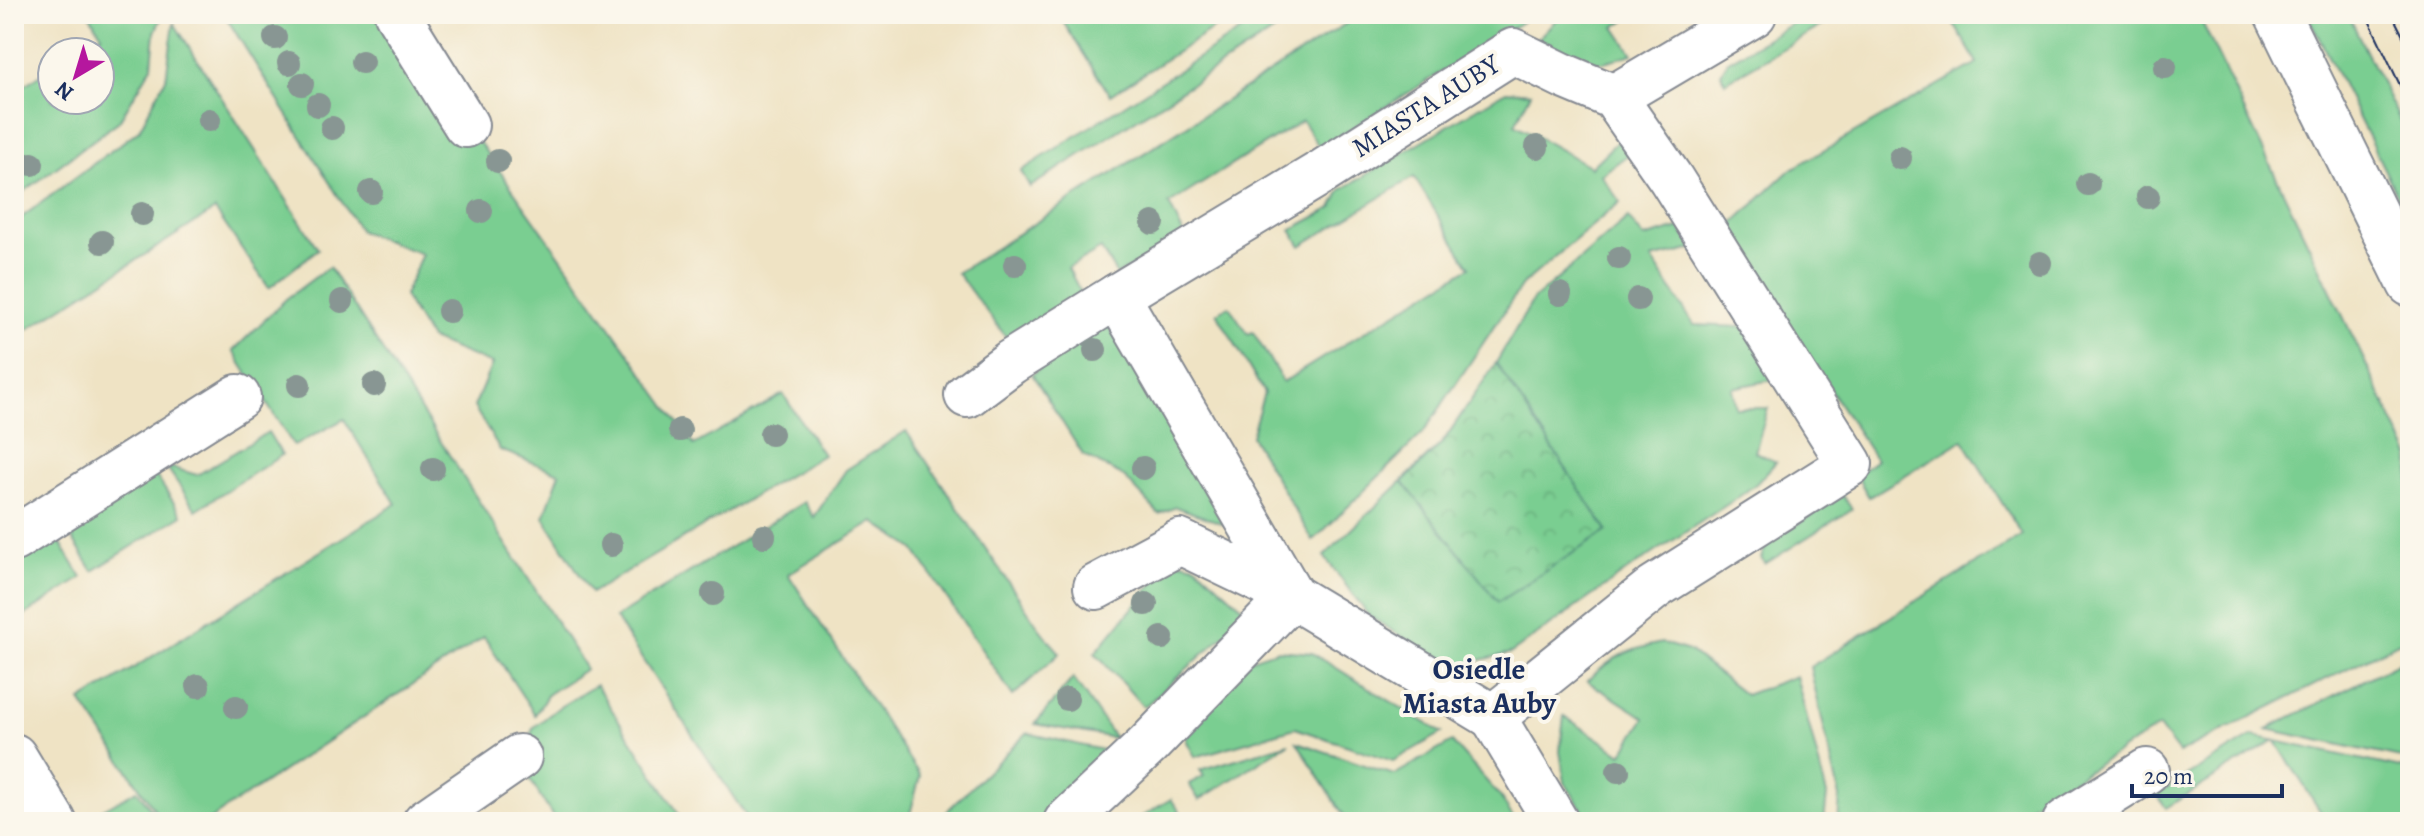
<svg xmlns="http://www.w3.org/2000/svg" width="2424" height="836" font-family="Alegreya,serif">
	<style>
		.grass { fill: #7ace91; stroke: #4a7e78; stroke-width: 2 }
		.park { fill: url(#park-crowns); stroke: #4a7e78; stroke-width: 2 }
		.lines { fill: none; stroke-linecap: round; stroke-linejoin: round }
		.minor-casing { stroke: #858991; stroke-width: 48 }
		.minor { stroke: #fff; stroke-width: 44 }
		.tram { stroke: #1b2f5e; stroke-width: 2 }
		.tree { fill: #889693 }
		.labels { text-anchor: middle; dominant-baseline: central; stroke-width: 8; stroke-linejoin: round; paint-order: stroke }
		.street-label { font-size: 28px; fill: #1b2f5e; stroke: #fbf7ec }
		.neighbourhood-label { font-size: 30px; font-weight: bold; fill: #1b2f5e; stroke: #fbf7ec }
	</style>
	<defs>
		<pattern id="park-crowns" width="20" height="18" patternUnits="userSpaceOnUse" patternTransform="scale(2)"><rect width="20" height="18" fill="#7ace91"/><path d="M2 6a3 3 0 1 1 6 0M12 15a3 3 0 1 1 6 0" fill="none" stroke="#69b17f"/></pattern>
	</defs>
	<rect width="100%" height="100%" fill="#fbf7ec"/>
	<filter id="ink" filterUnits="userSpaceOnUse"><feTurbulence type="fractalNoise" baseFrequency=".0125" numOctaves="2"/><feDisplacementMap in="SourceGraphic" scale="16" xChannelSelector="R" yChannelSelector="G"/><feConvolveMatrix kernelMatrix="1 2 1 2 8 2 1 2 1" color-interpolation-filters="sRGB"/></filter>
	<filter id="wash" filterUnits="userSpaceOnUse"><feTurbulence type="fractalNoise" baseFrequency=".006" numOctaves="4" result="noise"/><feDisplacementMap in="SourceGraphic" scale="32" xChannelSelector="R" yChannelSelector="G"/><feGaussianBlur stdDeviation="1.8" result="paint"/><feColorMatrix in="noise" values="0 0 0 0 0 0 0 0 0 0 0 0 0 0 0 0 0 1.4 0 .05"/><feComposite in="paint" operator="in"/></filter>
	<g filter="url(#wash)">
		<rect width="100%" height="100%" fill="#efe3c4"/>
		<!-- grass -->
		<g class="grass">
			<path d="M 89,14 L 163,14 L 155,32 L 152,66 L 119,121 L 14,199 L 14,92 L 52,67 L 52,100 L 100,100 L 100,52 L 76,52 L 102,35 Z"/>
			<path d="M 224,14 L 382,14 L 477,139 L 694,445 L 783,394 L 823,455 L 591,593 L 544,517 L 560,473 L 500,450 L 474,407 L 492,364 L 430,339 L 404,296 L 422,254 L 360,231 Z"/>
			<path d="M 1058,14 L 1236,14 L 1110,95 Z"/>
			<path d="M 1267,14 L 1301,14 L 1030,187 L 1021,171 Z"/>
			<path d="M 1361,14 L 1530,14 L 1519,24 L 1320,148 L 1302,121 L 1169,204 L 1185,237 L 1117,275 L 1101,249 L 1068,268 L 1083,297 L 1010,342 L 957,273 Z"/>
			<path d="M 1562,14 L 1634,14 L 1615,27 L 1633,54 L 1604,62 L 1581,63 L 1535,41 Z"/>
			<path d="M 1808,14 L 1842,14 L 1725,82 L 1721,73 L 1727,62 Z"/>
			<path d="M 1948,14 L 2198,14 L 2410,456 L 2410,637 L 2179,753 L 2159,727 L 2003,822 L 1838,822 L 1840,797 L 1810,667 L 2022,535 L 1963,440 L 1869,497 L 1856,475 L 1876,460 L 1726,230 L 1790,170 L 1977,63 Z"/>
			<path d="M 2307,14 L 2348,14 L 2410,141 L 2410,221 Z"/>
			<path d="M 174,23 L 318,249 L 269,288 L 215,210 L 14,338 L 14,223 L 139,130 L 166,78 Z"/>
			<path d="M 1506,91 L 1531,93 L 1515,124 L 1591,167 L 1619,140 L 1630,153 L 1601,175 L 1620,202 L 1522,285 L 1423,433 L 1313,541 L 1251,436 L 1264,393 L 1217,313 L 1229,306 L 1248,334 L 1253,332 L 1283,382 L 1470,267 L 1414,177 L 1301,246 L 1291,230 L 1332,208 L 1341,190 Z"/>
			<path d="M 1628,218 L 1644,238 L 1680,228 L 1694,249 L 1652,259 L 1694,325 L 1744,327 L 1776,379 L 1732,388 L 1736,408 L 1768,408 L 1755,452 L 1776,462 L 1757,483 L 1740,496 L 1633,567 L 1511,653 L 1451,667 L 1369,616 L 1324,556 L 1443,442 L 1496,363 L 1533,300 Z"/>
			<path d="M 329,267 L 586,669 L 548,694 L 535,715 L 484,637 L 206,822 L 163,822 L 81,701 L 396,504 L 344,419 L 294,446 L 233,351 L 286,299 Z"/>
			<path d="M 1105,321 L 1233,527 L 1176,507 L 1159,514 L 1124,477 L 1083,455 L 1032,374 Z"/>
			<path d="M 906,431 L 1042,632 L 1060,653 L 1013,696 L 914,549 L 874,522 L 788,574 L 920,776 L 909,818 L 905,822 L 750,822 L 615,618 L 804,502 L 814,517 L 846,470 Z"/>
			<path d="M 268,432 L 282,455 L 196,510 L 166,466 L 197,475 Z"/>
			<path d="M 152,470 L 182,515 L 93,571 L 63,524 Z"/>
			<path d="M 1842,495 L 1852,509 L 1765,564 L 1761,558 L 1767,544 Z"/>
			<path d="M 54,533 L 82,578 L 14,622 L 14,559 Z"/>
			<path d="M 1173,560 L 1196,565 L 1249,613 L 1144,707 L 1095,653 Z"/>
			<path d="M 1662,643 L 1689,651 L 1745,695 L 1796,676 L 1827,795 L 1824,822 L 1590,822 L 1565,783 L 1560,751 L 1564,716 L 1622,754 L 1645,718 L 1587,681 C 1614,656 1626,650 1662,643 Z"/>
			<path d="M 1278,650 L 1312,653 L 1442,733 L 1393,761 L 1295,728 L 1195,757 L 1186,740 L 1193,713 L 1239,663 Z"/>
			<path d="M 2410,657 L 2410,760 L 2267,729 Z"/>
			<path d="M 1073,678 L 1115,738 L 1035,724 Z"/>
			<path d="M 596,685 L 684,822 L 556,822 L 522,766 L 533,728 L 558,708 Z"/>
			<path d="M 1027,733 L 1107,751 L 1038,822 L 939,822 L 945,813 Z"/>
			<path d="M 2253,736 L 2410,770 L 2410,822 L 2327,822 L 2275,740 L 2166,808 L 2157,794 Z"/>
			<path d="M 1297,742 L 1394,775 L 1452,742 L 1499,795 L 1516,822 L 1348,822 Z"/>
			<path d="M 1289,743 L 1199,800 L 1189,784 L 1204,776 L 1200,770 Z"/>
			<path d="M 137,790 L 160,822 L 107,822 L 100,811 Z"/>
			<path d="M 1171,799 L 1180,812 L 1164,822 L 1133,822 Z"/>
		</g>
		<!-- park -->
		<path class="park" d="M 1496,363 L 1607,531 L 1498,602 L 1403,482 L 1443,442 Z"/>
	</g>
	<g filter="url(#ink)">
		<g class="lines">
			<!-- minor casing -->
			<g class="minor-casing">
				<g id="minor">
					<path d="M 397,14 L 466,125"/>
					<path d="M 2277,14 L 2410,284"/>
					<path d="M 1614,97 L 1754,14"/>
					<path d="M 967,395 L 1011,362 L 1117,296"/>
					<path d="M 14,539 L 238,397"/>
					<path d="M 1096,587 L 1180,542 L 1292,596 L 1493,717 L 1655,587 L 1850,464 L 1671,179 L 1614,97 L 1564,76 L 1513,51 L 1324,171 L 1117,296 L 1292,596"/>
					<path d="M 1493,717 L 1556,822"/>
					<path d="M 14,756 L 54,822"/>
					<path d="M 425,822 L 519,757"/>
					<path d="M 1066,822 L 1148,745 L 1292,596"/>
					<path d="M 2065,822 L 2147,771"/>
				</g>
			</g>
			<!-- minor -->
			<use href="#minor" class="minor"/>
			<!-- tram -->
			<g class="tram">
				<path d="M 2366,14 L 2410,106"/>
				<path d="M 2392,14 L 2410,50"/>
			</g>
		</g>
		<!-- trees -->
		<g class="tree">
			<circle cx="275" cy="38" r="12"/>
			<circle cx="362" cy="62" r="12"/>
			<circle cx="289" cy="63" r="12"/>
			<circle cx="2165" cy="67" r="12"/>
			<circle cx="302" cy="84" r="12"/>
			<circle cx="318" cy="105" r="12"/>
			<circle cx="209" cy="120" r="12"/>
			<circle cx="332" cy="128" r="12"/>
			<circle cx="1537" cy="147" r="12"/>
			<circle cx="1900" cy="158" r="12"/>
			<circle cx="498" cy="161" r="12"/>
			<circle cx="32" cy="164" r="12"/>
			<circle cx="2088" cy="184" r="12"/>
			<circle cx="371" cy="192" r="12"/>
			<circle cx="2148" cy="197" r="12"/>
			<circle cx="481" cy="211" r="12"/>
			<circle cx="142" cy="214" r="12"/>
			<circle cx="1153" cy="223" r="12"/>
			<circle cx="102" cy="242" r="12"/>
			<circle cx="1619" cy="258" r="12"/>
			<circle cx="2040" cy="263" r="12"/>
			<circle cx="1015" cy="265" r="12"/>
			<circle cx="1560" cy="294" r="12"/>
			<circle cx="1638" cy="299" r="12"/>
			<circle cx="342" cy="301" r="12"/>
			<circle cx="449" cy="311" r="12"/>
			<circle cx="1095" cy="350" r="12"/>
			<circle cx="299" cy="385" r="12"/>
			<circle cx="374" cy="385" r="12"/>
			<circle cx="680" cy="430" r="12"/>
			<circle cx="771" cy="434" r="12"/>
			<circle cx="1143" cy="468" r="12"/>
			<circle cx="433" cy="469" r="12"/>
			<circle cx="764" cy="536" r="12"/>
			<circle cx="611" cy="545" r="12"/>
			<circle cx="713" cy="594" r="12"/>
			<circle cx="1146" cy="604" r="12"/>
			<circle cx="1162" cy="638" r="12"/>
			<circle cx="198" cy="686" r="12"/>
			<circle cx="1067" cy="699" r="12"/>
			<circle cx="236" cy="707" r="12"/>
			<circle cx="1618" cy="771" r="12"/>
		</g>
	</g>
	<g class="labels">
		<!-- street labels -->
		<g class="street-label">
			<text transform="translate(1426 106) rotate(-32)">MIASTA AUBY</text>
		</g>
		<!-- neighbourhood labels -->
		<g class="neighbourhood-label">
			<text x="1479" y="669">Osiedle<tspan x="1479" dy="34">Miasta Auby</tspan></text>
		</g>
	</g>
	<!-- margin -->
	<rect width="2424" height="836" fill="none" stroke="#fbf7ec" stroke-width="48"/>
	<!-- north arrow -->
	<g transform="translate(76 76) rotate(218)"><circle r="38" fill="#fbf7ec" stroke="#a1a7b3" stroke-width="2"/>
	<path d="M0-6L14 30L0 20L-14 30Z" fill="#b5179e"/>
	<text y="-12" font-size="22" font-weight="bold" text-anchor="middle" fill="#1b2f5e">N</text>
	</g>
	<!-- scale -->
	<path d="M2132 784v12h150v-12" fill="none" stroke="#1b2f5e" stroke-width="4"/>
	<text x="2144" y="784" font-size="24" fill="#1b2f5e" stroke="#fbf7ec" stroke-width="6" paint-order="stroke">20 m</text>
</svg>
